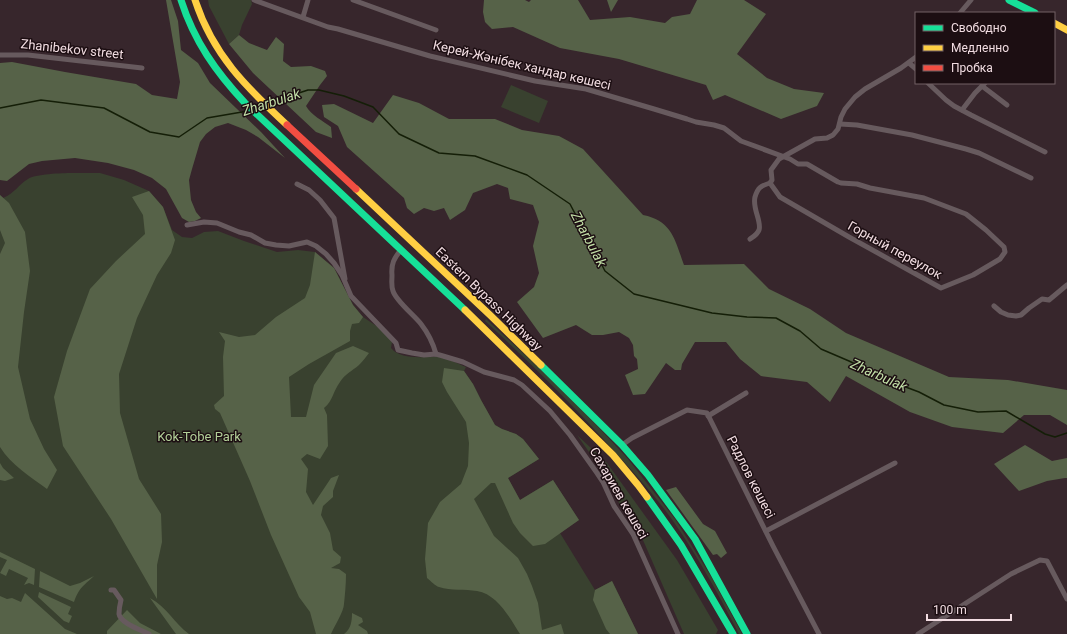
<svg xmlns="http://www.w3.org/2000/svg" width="1067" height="634" font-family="Roboto,sans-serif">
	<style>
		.green { fill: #39412f }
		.forest { fill: #566248 }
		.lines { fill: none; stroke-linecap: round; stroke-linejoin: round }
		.stream { stroke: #141e07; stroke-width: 1.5 }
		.street { stroke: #675a5e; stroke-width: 5 }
		.fast { stroke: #16e098; stroke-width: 7 }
		.slow { stroke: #ffcf43; stroke-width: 7 }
		.jam { stroke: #f24e42; stroke-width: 7 }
		.labels { text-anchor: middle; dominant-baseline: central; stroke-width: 3; stroke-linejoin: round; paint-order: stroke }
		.street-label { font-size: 13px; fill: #f2dde2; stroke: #1c0e12 }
		.park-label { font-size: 13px; fill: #b2cf98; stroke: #1c0e12 }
		.water-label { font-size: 14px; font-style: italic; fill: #c1dea6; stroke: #1c0e12 }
	</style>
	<rect width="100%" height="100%" fill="#37262c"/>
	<!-- green -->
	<g class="green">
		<path d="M 208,0 L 251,0 L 252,4 L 242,25 L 239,35 L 229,44 L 209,6 Z"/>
		<path d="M 511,85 L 548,101 L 539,123 L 501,107 Z"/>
		<path d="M 72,173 L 100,173 L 124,180 L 149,191 L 163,207 L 172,230 L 182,237 L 192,238 L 204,232 L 218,231 L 244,241 L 277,252 L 298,250 L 315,252 L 334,268 L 353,305 L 363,317 L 384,331 L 392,342 L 391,348 C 402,361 424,356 439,357 C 448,358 458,364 466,367 L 464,371 L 473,384 L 481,400 L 495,425 L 502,429 L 516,434 L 523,439 L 539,459 L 508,478 L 520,500 L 553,480 L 579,520 L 560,533 L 595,590 L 612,581 L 638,634 L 0,634 L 0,195 L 3,198 C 15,193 18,185 28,179 C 35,174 62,173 72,173 Z"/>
		<path d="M 486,319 L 546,374 L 601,430 L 628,459 L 675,519 L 712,578 L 742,634 L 739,634 C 719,595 698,557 673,521 C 659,501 642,482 625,463 C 581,413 534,366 485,321 Z"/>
		<path d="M 577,435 L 607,463 L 677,560 L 718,630 L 716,634 L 684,634 L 639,531 L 621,507 L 606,476 Z"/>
	</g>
	<!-- forest -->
	<g class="forest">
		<path d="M 166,0 L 171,0 L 178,21 L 181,50 L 198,63 L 210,83 L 261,132 L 285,158 L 258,137 L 246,130 L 228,123 L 215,127 L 206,134 L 200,142 L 192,169 L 189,180 L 191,200 L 196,212 L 201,218 L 195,221 L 189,222 L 182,218 L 166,189 L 152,178 L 134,170 L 108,163 L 75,158 L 42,161 L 29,164 L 7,181 L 0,180 L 0,63 L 12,62 L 65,72 L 136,84 L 152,95 L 177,99 L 180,82 Z"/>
		<path d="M 484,0 L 525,0 L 529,2 L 531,0 L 578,0 L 590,20 L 630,17 L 665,23 L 672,17 L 690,14 L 697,0 L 744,0 L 766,14 L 737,54 L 767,78 L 794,89 L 824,93 L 817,106 L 781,119 L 725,95 L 713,100 L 706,85 L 619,59 L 560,48 L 513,27 L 492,29 L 485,22 L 483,12 Z"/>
		<path d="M 607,0 L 618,0 L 611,12 Z"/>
		<path d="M 239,35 L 249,43 L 267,50 L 276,37 L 284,44 L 283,61 L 291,67 L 311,66 L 325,71 L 327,76 L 320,85 L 306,106 C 311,115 323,121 331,127 L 332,138 L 316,132 L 253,73 L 229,44 Z"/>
		<path d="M 393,95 L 419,103 L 449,119 L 495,119 L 522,130 L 559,136 L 583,149 L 643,215 C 673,221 675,241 684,265 L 744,264 L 769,289 L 810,309 L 846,333 L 949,377 L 1008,380 L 1067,390 L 1067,425 L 1050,415 L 1024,415 L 1003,433 L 952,427 L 910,412 L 846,376 L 830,402 L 807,382 L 761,376 L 740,359 L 726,342 L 695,342 L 682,364 L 681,370 L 675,370 L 666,363 L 645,394 L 633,395 L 625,375 L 638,369 L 637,359 L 634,356 L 633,345 L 629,338 L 619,332 L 603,335 L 592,335 L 576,325 L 543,338 L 517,302 L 534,287 L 539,273 L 533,246 L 539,222 L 533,205 L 510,199 L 508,188 L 497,184 L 473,193 L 465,210 L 450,220 L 444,208 L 434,211 L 424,208 L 414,214 L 407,208 L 404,198 L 347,147 L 338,126 L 324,117 L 322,105 L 334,104 L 373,123 Z"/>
		<path d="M 149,191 L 163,207 L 175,240 L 171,253 L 157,275 L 137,318 L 119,374 L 120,413 L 139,479 L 161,514 L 162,542 L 157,565 L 157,599 L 111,519 L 63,446 L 54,397 L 67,351 L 90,289 L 116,261 L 145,234 L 143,215 L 132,197 Z"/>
		<path d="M 0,195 L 9,203 L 25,232 L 30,271 L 24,312 L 18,367 L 30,419 L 44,449 L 57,470 L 47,489 C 31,477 11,465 0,447 L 0,254 L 5,243 L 0,230 Z"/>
		<path d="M 315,252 L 334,268 L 353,305 L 363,317 L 359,323 L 352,324 L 350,331 L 350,341 L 309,364 L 289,377 L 291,417 L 306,417 L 314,385 L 336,353 L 353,346 L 369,353 C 366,357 363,361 359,365 C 352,371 345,374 340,382 C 333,391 333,401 324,408 L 327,415 L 328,446 L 320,459 L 307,454 L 301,459 L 308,469 L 306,492 L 313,505 L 331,478 L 339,475 L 333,491 L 333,497 L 323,506 L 321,515 L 330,533 L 333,550 L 341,557 L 340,563 L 331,568 L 339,569 L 346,574 C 346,584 345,594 344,604 C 344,611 334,627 331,634 L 316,634 L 310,612 L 299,597 L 271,535 L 250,481 L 220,413 L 215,409 L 214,405 L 224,396 L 223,357 L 225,341 L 219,332 L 239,337 L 255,335 L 276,317 L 305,298 L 310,285 Z"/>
		<path d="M 444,368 L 464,371 L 473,384 L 481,400 L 495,425 L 502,429 L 516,434 L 523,439 L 539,459 L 508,478 L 520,500 L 553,480 L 579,520 L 545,544 L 533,546 L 520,533 L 513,523 L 495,483 L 491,483 L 474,499 L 494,536 L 518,558 L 527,574 L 532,586 L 538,603 L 542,630 L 561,624 L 564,634 L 520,634 C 510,618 497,594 477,591 C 465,589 451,591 439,587 C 435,586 431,581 427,578 L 425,559 L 428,523 L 440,502 L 461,484 L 468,466 L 469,443 L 466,422 L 447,392 L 442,382 Z"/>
		<path d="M 1025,445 L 1052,461 L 1067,458 L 1067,478 L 1065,478 L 1047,481 L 1019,491 L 994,464 Z"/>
		<path d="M 0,463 L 3,468 L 14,478 L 5,481 L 0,480 Z"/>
		<path d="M 676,487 L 703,524 L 715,531 L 727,553 L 721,558 L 717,554 L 713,555 L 666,490 Z"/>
		<path d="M 0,552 L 35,569 L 34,585 L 29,583 L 24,585 L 28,578 L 9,569 L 6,576 L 0,573 L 7,560 L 0,557 Z"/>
		<path d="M 40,571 L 70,586 L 80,583 L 94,576 C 83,586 79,588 74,602 L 39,587 Z"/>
		<path d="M 612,581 L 638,634 L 610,634 L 606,629 L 593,600 L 595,590 Z"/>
		<path d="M 39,592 L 71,607 L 68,614 L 72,616 L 69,623 L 64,621 L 38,597 Z"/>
		<path d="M 25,593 L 65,629 L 77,634 L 0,634 L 0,596 L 7,599 L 12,598 L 21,602 Z"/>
		<path d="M 150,598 C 167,607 174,623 189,634 L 176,634 Z"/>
		<path d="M 127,610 L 140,623 L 161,634 L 107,634 L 107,631 Z"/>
		<path d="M 352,613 L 362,618 L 363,622 L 358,625 L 367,631 L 368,634 L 344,634 C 351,629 352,621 352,613 Z"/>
	</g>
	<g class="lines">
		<!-- stream -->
		<g class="stream">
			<path d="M 268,103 L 308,90 L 319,90 L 344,96 L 373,107 L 399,134 L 439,153 L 475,156 L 527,175 L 570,204 L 605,271 L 634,294 L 712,313 L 747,317 L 776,318 L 800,331 L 821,349 L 849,361 L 895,383 L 919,392 L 944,405 L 978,412 L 1006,411 L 1045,434 L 1055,437 L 1067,433"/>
			<path d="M 0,108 L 41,100 L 104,108 L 150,132 L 179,137 L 207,118 L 242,112 L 248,110"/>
		</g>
		<!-- street -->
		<g class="street">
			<path d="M 254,0 L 328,27 L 338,29 L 430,56 L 535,81 L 586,89 L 654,109 L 687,119 L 696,122 L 714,125 L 724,128 L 741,141 L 790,159 L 798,164 L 807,164 L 838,182 L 841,183 L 857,184 L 870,188 L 924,198 L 966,214 L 986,230 L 1004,247 L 1005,252 L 1000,259 L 973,275 L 941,288 L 849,237 L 780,197 L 770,183"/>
			<path d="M 353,0 L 436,30"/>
			<path d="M 960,13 L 971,0"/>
			<path d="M 303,17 L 308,0"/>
			<path d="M 0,55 L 28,55 L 142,68"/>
			<path d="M 909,63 L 916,69"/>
			<path d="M 928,83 L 946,100 L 954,106 L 971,115 L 1045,152"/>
			<path d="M 982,86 L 1007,105"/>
			<path d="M 962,110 L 975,93 L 985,83"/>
			<path d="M 840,124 L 857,125 L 912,135 L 966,149 L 979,153 L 1031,178"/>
			<path d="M 297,184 L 309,190 L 320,200 L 334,218 L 345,279"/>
			<path d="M 187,225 L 204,222 L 217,223 L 239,232 L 251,235 L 265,243 L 276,245 L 289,246 L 307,242 L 316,246 L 326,254 L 334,263 L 342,275 L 351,296 L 396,343 L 398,350 L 412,353 L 424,355 L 436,354 L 443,356 L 463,362 L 484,372 L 514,380 L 522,385 L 550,411 L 570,435 L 597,473 L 603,482 L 614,506 L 633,534 L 678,634"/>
			<path d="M 750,239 C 753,237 757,235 759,230 C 762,222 752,208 755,197 C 758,187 761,186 770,183 L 772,180 L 771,170 L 779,159 L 815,139 L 827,138 L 833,135 L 838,129 L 841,117 L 845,109 L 855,97 L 865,89 L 901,68 L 916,57"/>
			<path d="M 401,250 C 394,258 391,264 392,275 C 392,280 391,286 393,291 C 396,301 414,315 421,324 C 428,333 433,343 436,354"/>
			<path d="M 994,306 L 1001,312 L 1008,315 L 1016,316 L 1021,315 L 1029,308 L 1042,299 L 1049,300 L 1067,285"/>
			<path d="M 708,416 L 746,393"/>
			<path d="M 622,445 L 632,438 L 687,410 L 707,413 L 773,546 L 819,634"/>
			<path d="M 766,531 L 895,463"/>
			<path d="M 111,590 L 114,590 L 121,600 C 120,604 119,610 119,614 C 120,623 141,630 149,634"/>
			<path d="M 918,634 L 1011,574 L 1040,560 L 1047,561 L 1067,599"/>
		</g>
		<!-- fast -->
		<g class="fast">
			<path d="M 181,0 C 194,41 216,72 245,103 L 465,310"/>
			<path d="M 1009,0 L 1035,13"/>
			<path d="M 541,365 L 622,445 L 648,475 L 695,539 L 747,634"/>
			<path d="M 647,497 L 681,545 L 733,634"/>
		</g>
		<!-- slow -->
		<g class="slow">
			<path d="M 195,0 C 213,55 246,87 287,125"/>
			<path d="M 1054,23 L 1067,30"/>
			<path d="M 356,189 L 490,315 L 541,365"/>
			<path d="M 465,310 L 613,455 L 638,485 L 647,497"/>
		</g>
		<!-- jam -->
		<path class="jam" d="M 287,125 L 356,189"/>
	</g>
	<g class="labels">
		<!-- street labels -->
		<g class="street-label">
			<text transform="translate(72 49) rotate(6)">Zhanibekov street</text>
			<text transform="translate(522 65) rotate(13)">Керей-Жәнібек хандар көшесі</text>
			<text transform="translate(895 250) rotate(29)">Горный переулок</text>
			<text transform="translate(489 299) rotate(44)">Eastern Bypass Highway</text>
			<text transform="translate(751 477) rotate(63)">Радлов көшесі</text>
			<text transform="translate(619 493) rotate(60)">Сахариев көшесі</text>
		</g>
		<!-- park labels -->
		<g class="park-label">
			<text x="199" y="436">Kok-Tobe Park</text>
		</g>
		<!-- water labels -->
		<g class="water-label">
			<text transform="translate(271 102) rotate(-18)">Zharbulak</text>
			<text transform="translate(589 239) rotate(62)">Zharbulak</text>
			<text transform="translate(879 375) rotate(24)">Zharbulak</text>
		</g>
	</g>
	<!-- legend -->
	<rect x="915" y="12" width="140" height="72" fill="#1c0e12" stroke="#726165"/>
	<rect x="923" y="25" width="20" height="6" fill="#16e098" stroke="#726165"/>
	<text x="951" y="32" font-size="12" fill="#f2dde2">Свободно</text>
	<rect x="923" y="45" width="20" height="6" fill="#ffcf43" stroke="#726165"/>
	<text x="951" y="52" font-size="12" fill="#f2dde2">Медленно</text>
	<rect x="923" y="65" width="20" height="6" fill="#f24e42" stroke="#726165"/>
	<text x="951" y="72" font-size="12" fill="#f2dde2">Пробка</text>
	<!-- scale -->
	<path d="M927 614v6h84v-6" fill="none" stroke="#f2dde2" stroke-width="2"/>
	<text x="933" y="614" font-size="12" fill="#f2dde2" stroke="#1c0e12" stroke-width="3" paint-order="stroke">100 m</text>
</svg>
